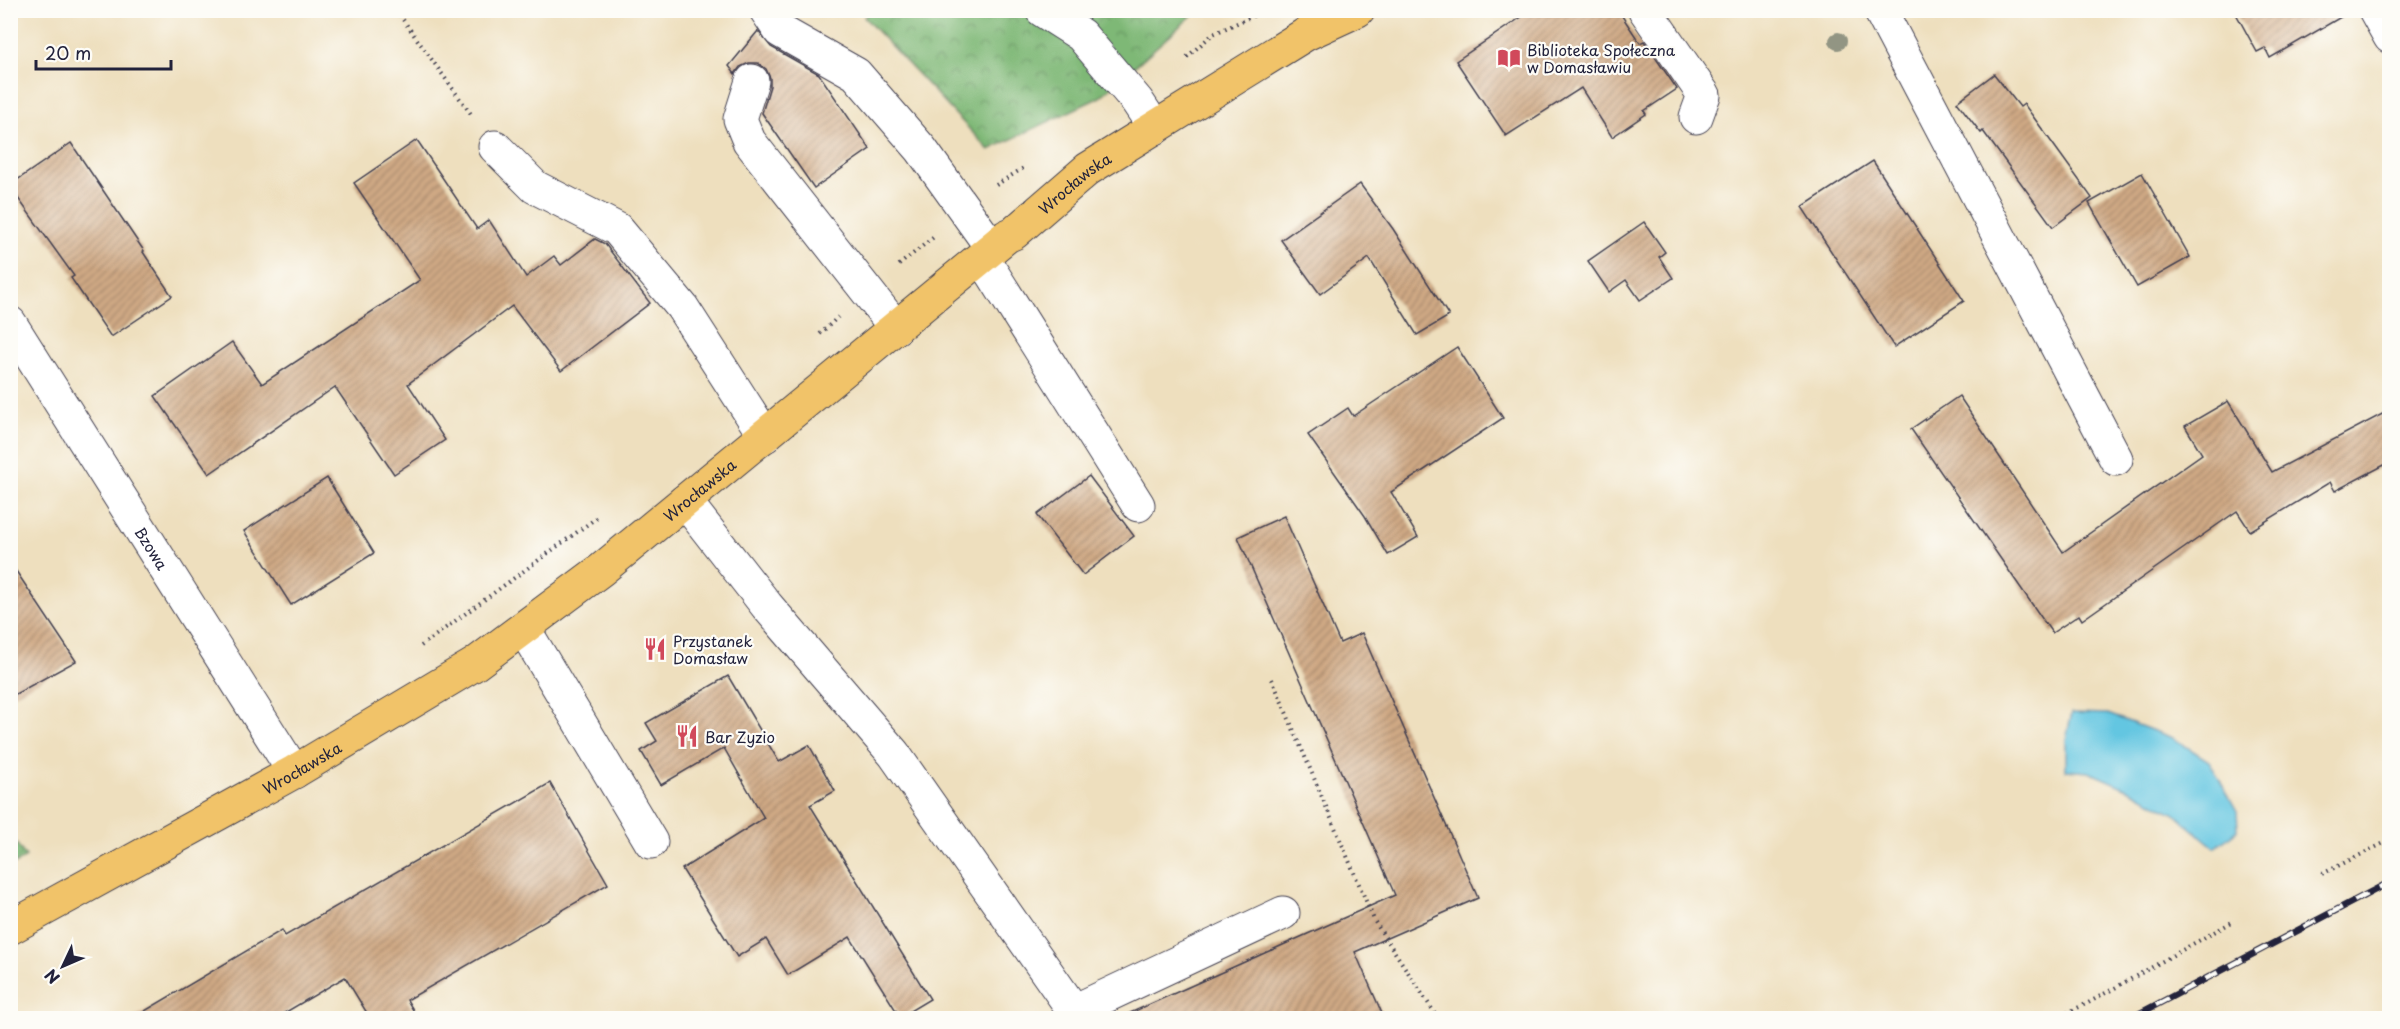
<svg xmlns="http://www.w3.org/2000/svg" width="2400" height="1029" font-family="'Playpen Sans',sans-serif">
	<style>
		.forest { fill: url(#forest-crowns); stroke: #506d58; stroke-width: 1.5 }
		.water { fill: #63c6e1; stroke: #42748e; stroke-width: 1.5 }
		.building { fill: url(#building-hatch) }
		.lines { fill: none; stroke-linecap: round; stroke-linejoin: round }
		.minor-casing { stroke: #413e4f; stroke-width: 35 }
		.major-casing { stroke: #413e4f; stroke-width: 35 }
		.path { stroke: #413e4f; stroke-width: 4; stroke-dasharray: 1.5 4.5; stroke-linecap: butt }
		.minor { stroke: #fff; stroke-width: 33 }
		.major { stroke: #f1c369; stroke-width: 33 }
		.rail-casing { stroke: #22223b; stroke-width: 7 }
		.rail { stroke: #fdfcf7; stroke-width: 4.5; stroke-dasharray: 14; stroke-linecap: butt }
		.tree { fill: #929583 }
		.labels { text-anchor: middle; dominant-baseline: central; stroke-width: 4.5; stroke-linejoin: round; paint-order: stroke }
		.poi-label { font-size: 15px; fill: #22223b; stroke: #fdfcf7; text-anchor: start }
		.street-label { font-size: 15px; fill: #22223b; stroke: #fdfcf7 }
	</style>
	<defs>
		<pattern id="forest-crowns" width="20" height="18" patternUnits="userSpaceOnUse" patternTransform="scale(1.5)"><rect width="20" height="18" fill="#7eb876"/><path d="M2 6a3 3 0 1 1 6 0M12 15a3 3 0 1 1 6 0" fill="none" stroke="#679562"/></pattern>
		<pattern id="building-hatch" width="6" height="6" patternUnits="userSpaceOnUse" patternTransform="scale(1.5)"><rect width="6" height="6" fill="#cfa984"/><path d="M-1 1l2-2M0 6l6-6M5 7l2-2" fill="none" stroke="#a8896d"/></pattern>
	</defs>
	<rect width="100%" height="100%" fill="#fdfcf7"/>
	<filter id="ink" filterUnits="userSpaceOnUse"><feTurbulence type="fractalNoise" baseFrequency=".0167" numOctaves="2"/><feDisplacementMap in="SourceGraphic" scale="12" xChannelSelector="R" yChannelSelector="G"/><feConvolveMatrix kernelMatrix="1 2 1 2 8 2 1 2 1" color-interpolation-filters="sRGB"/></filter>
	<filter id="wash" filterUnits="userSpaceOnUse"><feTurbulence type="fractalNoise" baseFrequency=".008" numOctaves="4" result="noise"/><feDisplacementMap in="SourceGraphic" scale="24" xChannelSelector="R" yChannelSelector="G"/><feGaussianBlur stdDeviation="1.35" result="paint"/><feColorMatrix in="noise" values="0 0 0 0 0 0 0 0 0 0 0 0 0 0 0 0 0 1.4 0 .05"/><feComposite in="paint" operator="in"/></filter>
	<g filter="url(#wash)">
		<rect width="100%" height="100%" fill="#eedfbe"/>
		<!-- forest -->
		<g class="forest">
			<path d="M 874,10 L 1197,11 L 1100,97 L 989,150 L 864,17 Z"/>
			<path d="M 10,835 L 26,857 L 11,866 L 10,866 Z"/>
		</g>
		<!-- water -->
		<path class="water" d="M 2072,713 L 2108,714 L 2173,738 L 2209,761 L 2237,811 L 2238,830 L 2215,848 L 2175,814 L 2132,791 L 2089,772 L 2066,770 L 2066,739 Z"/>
		<g id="blocks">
			<!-- building -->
			<g class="building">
				<path d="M 1532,10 L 1618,10 L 1640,43 L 1644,41 L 1677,89 L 1644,111 L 1646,114 L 1612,137 L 1581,88 L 1506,136 L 1456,61 Z"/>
				<path d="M 2234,10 L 2353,10 L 2270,58 L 2265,48 L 2257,52 Z"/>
				<path d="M 758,31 L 771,47 L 819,74 L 870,149 L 814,188 L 762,113 L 770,86 L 770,78 L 766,69 L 758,63 L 749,63 L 740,67 L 735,74 L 729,66 Z"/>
				<path d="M 1994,74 L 2020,107 L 2024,104 L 2092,198 L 2053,227 L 1983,131 L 1981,133 L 1957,102 Z"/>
				<path d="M 417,140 L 477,229 L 489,220 L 526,277 L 554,256 L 561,265 L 595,239 L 605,244 L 650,303 L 561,371 L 512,306 L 408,384 L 445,440 L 394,474 L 335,387 L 209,474 L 155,396 L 232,342 L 262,384 L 420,280 L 354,183 Z"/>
				<path d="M 71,143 L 144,251 L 143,252 L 172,296 L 111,337 L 71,278 L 74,276 L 10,187 L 10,185 Z"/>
				<path d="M 1873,161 L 1964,301 L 1894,347 L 1802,207 Z"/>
				<path d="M 2142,173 L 2190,257 L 2137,287 L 2089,203 Z"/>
				<path d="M 1360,184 L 1393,229 L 1449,316 L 1417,335 L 1369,258 L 1320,294 L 1281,240 Z"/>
				<path d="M 1644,222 L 1665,252 L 1659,257 L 1673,278 L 1640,300 L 1626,280 L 1609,292 L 1588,261 Z"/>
				<path d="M 1457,347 L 1503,418 L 1391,492 L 1418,537 L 1388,555 L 1365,516 L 1308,435 L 1348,408 L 1353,416 Z"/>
				<path d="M 1959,396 L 2063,552 L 2202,454 L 2185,426 L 2228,401 L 2272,472 L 2390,410 L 2390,462 L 2335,491 L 2330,482 L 2250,531 L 2237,511 L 2082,620 L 2079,615 L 2052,633 L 1911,429 Z"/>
				<path d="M 1089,476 L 1134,536 L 1083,575 L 1037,515 Z"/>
				<path d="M 327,478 L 374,553 L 291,605 L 244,531 Z"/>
				<path d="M 1284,516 L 1340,643 L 1362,633 L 1478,898 L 1355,952 L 1384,1018 L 1119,1018 L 1395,895 L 1238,537 Z"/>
				<path d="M 10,562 L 76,661 L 10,697 Z"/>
				<path d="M 728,676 L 779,762 L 809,745 L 835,791 L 810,805 L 930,999 L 900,1017 L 850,937 L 788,975 L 766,939 L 737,957 L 682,869 L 764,818 L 724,748 L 661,785 L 641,751 L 657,741 L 646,723 Z"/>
				<path d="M 550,783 L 608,884 L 407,1000 L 418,1018 L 370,1018 L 345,977 L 276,1018 L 133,1018 L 282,930 L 285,936 Z"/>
			</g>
		</g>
	</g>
	<g filter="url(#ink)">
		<use href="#blocks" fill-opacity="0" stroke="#413e4f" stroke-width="1.5"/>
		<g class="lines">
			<!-- minor casing -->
			<g class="minor-casing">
				<g id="minor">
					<path d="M 766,10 L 780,31 L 856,74 L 921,149 L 992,248"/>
					<path d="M 1042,10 L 1081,35 L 1137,101 L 1155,128"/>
					<path d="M 1645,10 L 1704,95 L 1696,117"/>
					<path d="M 1880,10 L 2116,459"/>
					<path d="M 2375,10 L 2390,37"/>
					<path d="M 752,81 L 740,119 L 749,141 L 896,328"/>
					<path d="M 495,147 L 535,187 L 617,229 L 682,307 L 765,436"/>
					<path d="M 982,257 L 1138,505"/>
					<path id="s1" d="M 10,323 L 294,772"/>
					<path d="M 685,501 L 767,606 L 894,754 L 1074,1011 L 1283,913"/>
					<path d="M 524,629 L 651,842"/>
				</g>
			</g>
			<!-- major casing -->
			<g class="major-casing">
				<g id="major">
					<path id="s2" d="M 10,928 L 294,772 L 475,664 L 601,570 L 1007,236 L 1014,233 L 1088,169 L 1306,34 L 1358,10"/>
				</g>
			</g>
			<!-- path -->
			<g class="path">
				<path d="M 396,10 L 471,114"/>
				<path d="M 1187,57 L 1213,34 L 1257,14"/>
				<path d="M 996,185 L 1025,167"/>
				<path d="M 899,265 L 935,236"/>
				<path d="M 820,334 L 838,317"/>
				<path d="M 421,646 L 599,516"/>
				<path d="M 1272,679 L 1375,922 L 1438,1018"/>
				<path d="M 2322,874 L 2390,840"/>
				<path d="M 2056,1018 L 2088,1003 L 2232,922"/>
			</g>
			<!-- minor -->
			<use href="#minor" class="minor"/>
			<!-- major -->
			<use href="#major" class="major"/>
			<!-- rail casing -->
			<g class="rail-casing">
				<path id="rail" d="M 2131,1018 L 2390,882"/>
			</g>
			<!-- rail -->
			<use href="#rail" class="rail"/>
		</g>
		<!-- trees -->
		<circle class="tree" cx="1838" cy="41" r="9"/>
	</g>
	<!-- icons -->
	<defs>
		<g id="library-bare" transform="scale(1.8)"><path d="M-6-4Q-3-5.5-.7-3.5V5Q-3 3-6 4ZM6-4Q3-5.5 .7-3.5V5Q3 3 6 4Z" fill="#d1495b" stroke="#fdfcf7" stroke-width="2.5" paint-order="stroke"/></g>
		<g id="restaurant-bare" transform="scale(1.8)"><path d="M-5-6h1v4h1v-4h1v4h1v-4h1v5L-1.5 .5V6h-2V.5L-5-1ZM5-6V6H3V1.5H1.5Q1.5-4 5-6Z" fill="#d1495b" stroke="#fdfcf7" stroke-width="2.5" paint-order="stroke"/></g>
	</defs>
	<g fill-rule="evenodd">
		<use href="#library-bare" x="1509" y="58"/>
		<use href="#restaurant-bare" x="655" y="649"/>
		<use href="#restaurant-bare" x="687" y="736"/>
	</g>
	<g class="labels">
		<!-- poi labels -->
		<g class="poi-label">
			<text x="1527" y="49">Biblioteka Społeczna<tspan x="1527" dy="17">w Domasławiu</tspan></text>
			<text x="673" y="640">Przystanek<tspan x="673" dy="17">Domasław</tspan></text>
			<text x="705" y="736">Bar Zyzio</text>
		</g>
		<!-- street labels -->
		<g class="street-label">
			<text stroke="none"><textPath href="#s2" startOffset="1304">Wrocławska</textPath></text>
			<text stroke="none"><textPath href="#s2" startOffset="819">Wrocławska</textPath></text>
			<text stroke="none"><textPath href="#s1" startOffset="266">Bzowa</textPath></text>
			<text stroke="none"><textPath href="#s2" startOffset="333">Wrocławska</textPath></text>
		</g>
	</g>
	<!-- margin -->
	<rect width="2400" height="1029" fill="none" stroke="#fdfcf7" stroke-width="36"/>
	<!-- north arrow -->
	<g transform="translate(63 966) rotate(226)" stroke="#fdfcf7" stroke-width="4.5" paint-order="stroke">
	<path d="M0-4.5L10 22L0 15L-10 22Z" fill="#22223b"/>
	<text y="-9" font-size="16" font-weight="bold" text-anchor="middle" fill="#22223b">N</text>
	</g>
	<!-- scale -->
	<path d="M36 60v9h135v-9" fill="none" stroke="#22223b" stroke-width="3"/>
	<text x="45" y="60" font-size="18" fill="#22223b" stroke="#fdfcf7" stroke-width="4.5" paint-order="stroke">20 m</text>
</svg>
